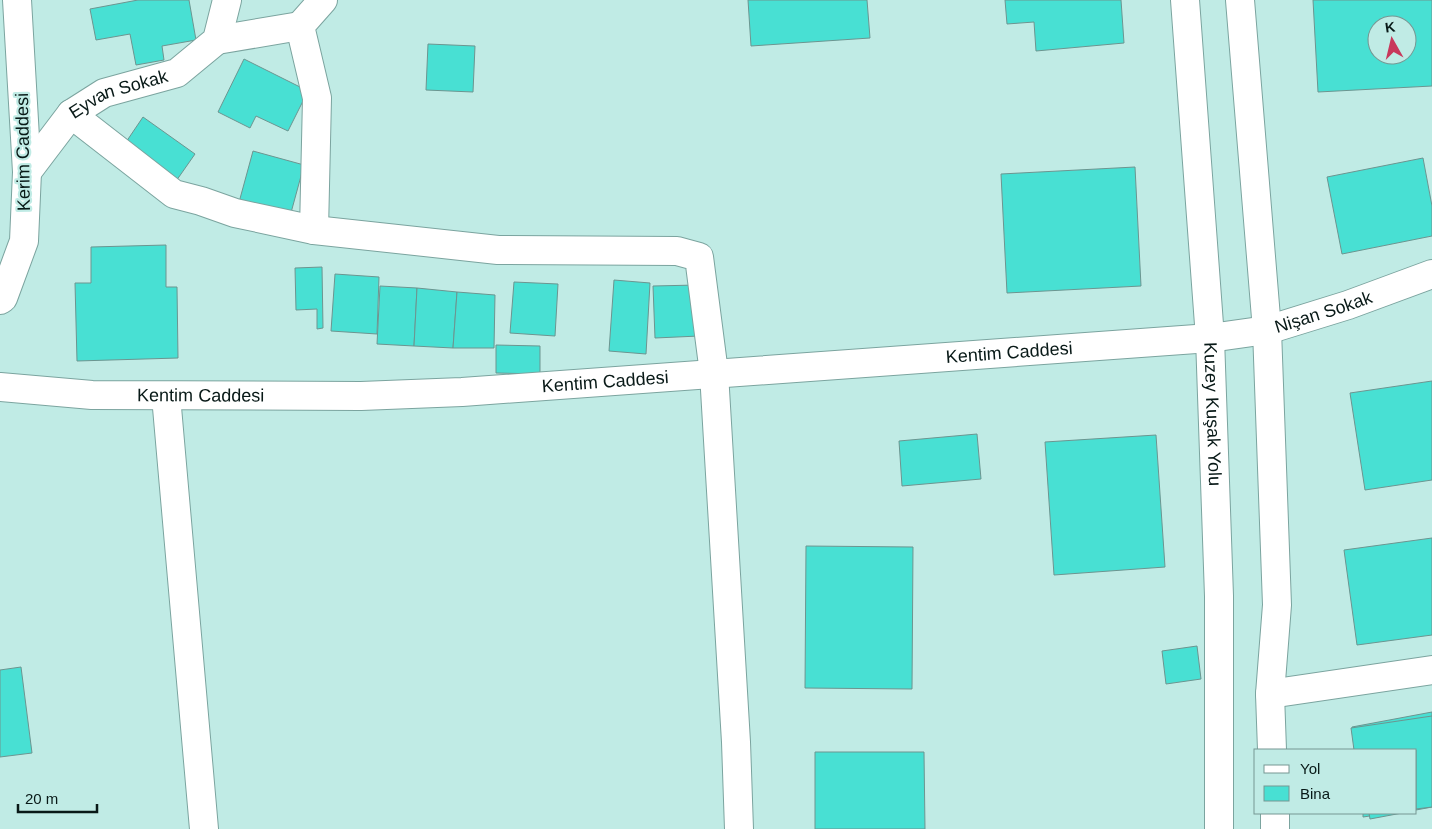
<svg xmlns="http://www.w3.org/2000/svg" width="1432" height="829" font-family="Helvetica,sans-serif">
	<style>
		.building { fill: #48e0d3; stroke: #6c9590; fill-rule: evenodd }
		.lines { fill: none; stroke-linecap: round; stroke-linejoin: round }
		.minor-casing { stroke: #7ba49f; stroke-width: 30 }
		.major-casing { stroke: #7ba49f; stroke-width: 30 }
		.minor { stroke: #fff; stroke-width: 28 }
		.major { stroke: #fff; stroke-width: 28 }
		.labels { text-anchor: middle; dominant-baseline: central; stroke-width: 4.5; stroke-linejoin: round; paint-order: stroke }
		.street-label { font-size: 18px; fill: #081917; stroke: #c0ebe5 }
	</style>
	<rect width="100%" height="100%" fill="#c0ebe5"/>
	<!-- building -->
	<g class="building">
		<path d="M 138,0 L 189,0 L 196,40 L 162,46 L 164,60 L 136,65 L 130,34 L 96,40 L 90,9 Z"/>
		<path d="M 748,0 L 867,0 L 870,38 L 751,46 Z"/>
		<path d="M 1005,0 L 1121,0 L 1124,43 L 1036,51 L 1034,22 L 1007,24 Z"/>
		<path d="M 1313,0 L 1432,0 L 1432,86 L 1318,92 ZM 1377,25 L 1407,25 L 1407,55 L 1377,55 Z"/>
		<path d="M 428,44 L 475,46 L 473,92 L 426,90 Z"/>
		<path d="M 244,59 L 308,91 L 288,131 L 256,116 L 250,128 L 218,112 Z"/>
		<path d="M 143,117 L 195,154 L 174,184 L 122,148 Z"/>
		<path d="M 253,151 L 304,165 L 289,220 L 238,206 Z"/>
		<path d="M 1423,158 L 1432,206 L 1432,236 L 1342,254 L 1327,177 Z"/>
		<path d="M 1135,167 L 1141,286 L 1007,293 L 1001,174 Z"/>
		<path d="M 166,245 L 166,287 L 177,287 L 178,358 L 77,361 L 75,283 L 91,283 L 91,247 Z"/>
		<path d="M 322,267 L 323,328 L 317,329 L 317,309 L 296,310 L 295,268 Z"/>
		<path d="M 335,274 L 379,277 L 377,334 L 331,331 Z"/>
		<path d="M 614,280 L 650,283 L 646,354 L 609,351 Z"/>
		<path d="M 514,282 L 558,284 L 555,336 L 510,333 Z"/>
		<path d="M 697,285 L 699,336 L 655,338 L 653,286 Z"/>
		<path d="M 380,286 L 417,288 L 414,346 L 377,344 Z"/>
		<path d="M 417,288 L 457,292 L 453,348 L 414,346 Z"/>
		<path d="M 457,292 L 495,295 L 494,348 L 453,348 Z"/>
		<path d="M 496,345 L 540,346 L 540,374 L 496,373 Z"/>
		<path d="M 1432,381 L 1432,480 L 1365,490 L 1350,393 Z"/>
		<path d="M 977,434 L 981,479 L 902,486 L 899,441 Z"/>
		<path d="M 1156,435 L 1165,567 L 1054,575 L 1045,442 Z"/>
		<path d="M 1432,538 L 1432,635 L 1357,645 L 1344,550 Z"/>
		<path d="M 806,546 L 913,547 L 912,689 L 805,688 Z"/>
		<path d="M 1197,646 L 1201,679 L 1166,684 L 1162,651 Z"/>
		<path d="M 21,667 L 32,753 L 0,757 L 0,670 Z"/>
		<path d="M 1432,712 L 1432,807 L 1416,810 L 1416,750 L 1357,750 L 1352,727 Z"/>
		<path d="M 1432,716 L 1432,807 L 1416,809 L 1416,750 L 1354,750 L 1351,728 Z"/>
		<path d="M 815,752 L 924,752 L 925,829 L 815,829 Z"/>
		<path d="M 1363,813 L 1390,813 L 1363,817 Z"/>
		<path d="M 1369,813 L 1402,813 L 1370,819 Z"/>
	</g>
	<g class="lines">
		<!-- minor casing -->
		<g class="minor-casing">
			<g id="minor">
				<path d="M 217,40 L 300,26"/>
				<path d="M 71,114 L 174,194 L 201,201 L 235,213 L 314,230 L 498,250 L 677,251 L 699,257 L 714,373 L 736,742 L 739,829"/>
				<path id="s1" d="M 27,172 L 71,114 L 104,93 L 177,73 L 217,40 L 227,0"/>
				<path d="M 314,230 L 317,98 L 300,26 L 323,0"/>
				<path d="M 0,300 L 3,298 L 24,241 L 27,172 L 17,0"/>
				<path id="s2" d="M 0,387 L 92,395 L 361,396 L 462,392 L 1210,338 L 1267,330 L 1348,305 L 1432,274"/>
				<path d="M 166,396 L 204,829"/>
				<path d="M 1270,694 L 1432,670"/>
			</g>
		</g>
		<!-- major casing -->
		<g class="major-casing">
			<g id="major">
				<path id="s3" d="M 1185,0 L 1210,338 L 1219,596 L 1219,829"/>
				<path d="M 1240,0 L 1267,330 L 1277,605 L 1270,694 L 1272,750"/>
				<path d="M 1275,813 L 1275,829"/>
			</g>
		</g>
		<!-- minor -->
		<use href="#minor" class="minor"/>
		<!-- major -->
		<use href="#major" class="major"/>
	</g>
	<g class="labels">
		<!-- street labels -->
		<g class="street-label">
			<text stroke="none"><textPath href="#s1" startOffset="125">Eyvan Sokak</textPath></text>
			<text transform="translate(23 152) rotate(-91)">Kerim Caddesi</text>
			<text stroke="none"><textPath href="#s2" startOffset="1329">Nişan Sokak</textPath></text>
			<text stroke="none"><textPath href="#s2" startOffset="1011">Kentim Caddesi</textPath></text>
			<text stroke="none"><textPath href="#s2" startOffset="606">Kentim Caddesi</textPath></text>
			<text stroke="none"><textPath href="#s2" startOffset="201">Kentim Caddesi</textPath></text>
			<text stroke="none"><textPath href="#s3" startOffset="415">Kuzey Kuşak Yolu</textPath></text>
		</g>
	</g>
	<!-- legend -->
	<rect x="1254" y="749" width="162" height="65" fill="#c0ebe5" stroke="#769793"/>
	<rect x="1264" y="765" width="25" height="8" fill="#ffffff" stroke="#769793"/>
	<text x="1300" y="774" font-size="15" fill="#081917">Yol</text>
	<rect x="1264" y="786" width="25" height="15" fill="#48e0d3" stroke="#769793"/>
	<text x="1300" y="799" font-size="15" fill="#081917">Bina</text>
	<!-- north arrow -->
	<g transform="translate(1392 40) rotate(352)"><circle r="24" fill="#c0ebe5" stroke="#769793"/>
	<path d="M0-4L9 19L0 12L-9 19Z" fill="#c8385b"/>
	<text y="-8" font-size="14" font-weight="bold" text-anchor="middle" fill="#081917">K</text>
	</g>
	<!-- scale -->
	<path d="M18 804v8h79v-8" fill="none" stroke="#081917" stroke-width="2.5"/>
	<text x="25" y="804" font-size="15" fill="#081917" stroke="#c0ebe5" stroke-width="4" paint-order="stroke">20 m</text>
</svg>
